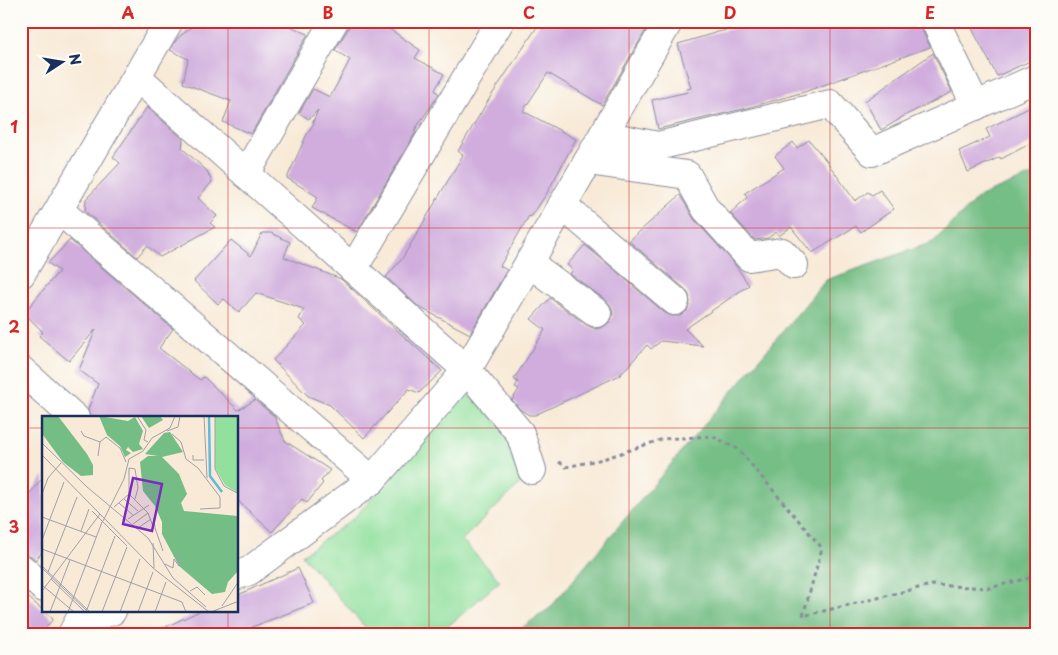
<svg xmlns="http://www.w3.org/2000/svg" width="1058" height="655" font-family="'Playpen Sans',sans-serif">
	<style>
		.green { fill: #91e09e; stroke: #56887e }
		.forest { fill: #74be85; stroke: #487672 }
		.building { fill: #d0addd }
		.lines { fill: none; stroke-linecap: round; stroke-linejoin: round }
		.minor-casing { stroke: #8a8c9a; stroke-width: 30 }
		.path { stroke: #8a8c9a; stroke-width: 3; stroke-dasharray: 4 4; stroke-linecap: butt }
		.minor { stroke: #fff; stroke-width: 28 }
		.grid { fill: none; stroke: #d62828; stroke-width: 1; stroke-opacity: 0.55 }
		.inset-river { fill: none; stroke: #61b9de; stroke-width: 2.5 }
		.inset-road { fill: none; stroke: #a09fa7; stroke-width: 1 }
		.view { fill: #7b2cbf; fill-opacity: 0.15; stroke: #7b2cbf; stroke-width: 2.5 }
		.inset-edge { fill: none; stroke: #1b2f5e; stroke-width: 2.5 }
		.neatline { fill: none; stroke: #d62828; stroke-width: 2 }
		.grid-label { font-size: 16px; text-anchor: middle; font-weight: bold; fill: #d62828 }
	</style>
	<rect width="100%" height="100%" fill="#fdfcf7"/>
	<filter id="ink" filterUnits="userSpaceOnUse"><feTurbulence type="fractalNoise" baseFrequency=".02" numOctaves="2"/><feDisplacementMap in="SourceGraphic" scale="10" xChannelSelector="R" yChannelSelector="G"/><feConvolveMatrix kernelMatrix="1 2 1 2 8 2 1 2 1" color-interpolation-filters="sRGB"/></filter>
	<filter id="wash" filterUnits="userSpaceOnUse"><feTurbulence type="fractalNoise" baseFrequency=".0096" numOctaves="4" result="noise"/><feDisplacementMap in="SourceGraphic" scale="20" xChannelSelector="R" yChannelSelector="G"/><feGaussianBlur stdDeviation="1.12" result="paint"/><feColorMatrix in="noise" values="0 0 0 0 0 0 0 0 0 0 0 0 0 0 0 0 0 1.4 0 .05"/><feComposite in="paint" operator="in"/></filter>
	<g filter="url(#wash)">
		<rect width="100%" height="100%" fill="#f8ead7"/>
		<!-- green -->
		<path class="green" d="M 464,389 L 505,431 L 521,483 L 462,540 L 500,581 L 439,634 L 371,634 L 302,555 L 353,519 L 425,440 Z"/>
		<!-- forest -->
		<path class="forest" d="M 1037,173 L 1037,634 L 513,634 L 550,608 L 826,280 L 933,242 L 980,196 Z"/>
		<g id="blocks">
			<!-- building -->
			<g class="building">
				<path d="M 198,21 L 279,21 L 308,34 L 251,134 L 223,122 L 231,101 L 183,83 L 188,59 L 170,50 L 177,39 Z"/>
				<path d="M 350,21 L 378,21 L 420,50 L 415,58 L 444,74 L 435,90 L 439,94 L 414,131 L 416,132 L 357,232 L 312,208 L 318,197 L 287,178 L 307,134 L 314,123 L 313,122 L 318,110 L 309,119 L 299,113 L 313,89 L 330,97 L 350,60 L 335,50 L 348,29 Z"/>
				<path d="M 541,21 L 651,21 L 602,105 L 548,73 L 523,111 L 576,139 L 547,193 L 531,217 L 529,216 L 500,266 L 507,270 L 470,334 L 419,307 L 386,277 L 402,259 L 463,155 L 458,151 L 491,96 Z"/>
				<path d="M 765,21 L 918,21 L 930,47 L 804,92 L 747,108 L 658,129 L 652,100 L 688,92 L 687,89 L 691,88 L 678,44 L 718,32 Z"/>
				<path d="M 968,21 L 1037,21 L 1037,58 L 997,76 Z"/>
				<path d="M 933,53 L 952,92 L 900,118 L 900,119 L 881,130 L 865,101 Z"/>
				<path d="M 1037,104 L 1037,140 L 1001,159 L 1000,157 L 968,172 L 959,151 L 990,137 L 986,129 Z"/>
				<path d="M 147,107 L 183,139 L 182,148 L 207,171 L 212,182 L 198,198 L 217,216 L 210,223 L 215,227 L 160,257 L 147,246 L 137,257 L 85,211 L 86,199 L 120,163 L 113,157 Z"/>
				<path d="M 809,140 L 825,159 L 855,201 L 868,192 L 872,195 L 880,190 L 894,209 L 861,232 L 856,226 L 812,253 L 791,227 L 779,236 L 776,232 L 768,238 L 755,240 L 730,213 L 747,198 L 745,193 L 784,168 L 775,156 L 793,142 L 797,148 Z"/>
				<path d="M 680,195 L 694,219 L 733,262 L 749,285 L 685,329 L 703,346 L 661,341 L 651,349 L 647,345 L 620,375 L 535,415 L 529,415 L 521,410 L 512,400 L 519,389 L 515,387 L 518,382 L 514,379 L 545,330 L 531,319 L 550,298 L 588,326 L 596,329 L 603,327 L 610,322 L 613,314 L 611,306 L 607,301 L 570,274 L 573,270 L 567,265 L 585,245 L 665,313 L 672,316 L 680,316 L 687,311 L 690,303 L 689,295 L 685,289 L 629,241 Z"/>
				<path d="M 262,233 L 271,233 L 290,242 L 284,257 L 341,279 L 442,371 L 419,393 L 409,389 L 364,438 L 330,405 L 308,396 L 273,360 L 306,325 L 299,319 L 304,309 L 256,293 L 239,312 L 224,299 L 218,304 L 194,281 L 231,240 L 251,256 Z"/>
				<path d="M 70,240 L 173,329 L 159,348 L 200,380 L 204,377 L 238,410 L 255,400 L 274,416 L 285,441 L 330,470 L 321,481 L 323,483 L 307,503 L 302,499 L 272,532 L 238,501 L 238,418 L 90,418 L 88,409 L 98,384 L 79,370 L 96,329 L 69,361 L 39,336 L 43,332 L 24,313 L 59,271 L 48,263 Z"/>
				<path d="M 44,476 L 44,549 L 36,560 L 31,556 L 21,553 L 21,504 Z"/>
				<path d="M 298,568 L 314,603 L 252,627 L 255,634 L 150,634 L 200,611 L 238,611 L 238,595 Z"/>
				<path d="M 21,591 L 53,619 L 41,634 L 21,634 Z"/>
			</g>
		</g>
	</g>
	<g filter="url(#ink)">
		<use href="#blocks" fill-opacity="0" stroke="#8a8c9a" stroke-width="1"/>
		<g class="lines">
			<!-- minor casing -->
			<g class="minor-casing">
				<g id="minor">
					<path d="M 935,21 L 976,106"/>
					<path d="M 137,77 L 467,370 L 520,433 L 532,470"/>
					<path d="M 603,135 L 658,146 L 830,104 L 872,152 L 1037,78"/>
					<path d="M 588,161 L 687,175 L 706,209 L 749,257 L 782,252 L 794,265"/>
					<path d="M 246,174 L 334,21"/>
					<path d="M 562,205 L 675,301"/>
					<path d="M 59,210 L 372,480"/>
					<path d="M 529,263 L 597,313"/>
					<path d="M 353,269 L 500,21"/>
					<path d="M 21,274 L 169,21"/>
					<path d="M 21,370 L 75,418"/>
					<path d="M 21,568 L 44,588"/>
					<path d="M 238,575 L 249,571 L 372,480 L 467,370 L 669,21"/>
					<path d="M 72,634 L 79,621 L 112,611"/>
				</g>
			</g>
			<!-- path -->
			<path class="path" d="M 559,462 L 566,467 L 603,459 L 663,439 L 712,436 L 738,449 L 822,548 L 803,616 L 931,585 L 989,588 L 1037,576"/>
			<!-- minor -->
			<use href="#minor" class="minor"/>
		</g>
	</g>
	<!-- grid -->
	<path class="grid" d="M 228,21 L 228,418M 429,21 L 429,634M 629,21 L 629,634M 830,21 L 830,634M 21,228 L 1037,228M 21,428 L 44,428M 238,428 L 1037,428M 228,611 L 228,634"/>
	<!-- overview -->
	<g transform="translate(42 416)">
		<rect width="196" height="196" fill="#f8ead7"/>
		<path d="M 173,0 L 196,0 L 196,77 L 183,69 L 173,52 Z" fill="#91e09e"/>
		<path d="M 0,0 L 16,0 L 45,38 L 51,49 L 51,59 L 39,60 L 21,46 L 1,19 ZM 57,0 L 86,5 L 93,1 L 101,15 L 97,28 L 101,33 L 91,36 L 86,31 L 84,34 L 89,37 L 83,41 L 78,30 L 65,19 ZM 99,0 L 118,0 L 121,4 L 107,12 ZM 128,16 L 141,36 L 120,41 L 137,58 L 145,78 L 139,87 L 142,95 L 196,100 L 196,155 L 186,166 L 183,176 L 170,178 L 137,150 L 120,118 L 120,106 L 113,90 L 101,75 L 98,46 L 106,40 L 116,40 L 103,38 L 122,17 Z" fill="#74be85"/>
		<path class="inset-river" d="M 167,0 L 168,60 L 180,76"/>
		<path class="inset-road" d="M 95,0 L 104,14 L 102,24 L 106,26M 162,0 L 165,62M 173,0 L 173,53 L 182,70 L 197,78M 39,15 L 42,20 L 58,26M 125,15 L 136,11 L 138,0M 130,18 L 139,26 L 144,43 L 156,52 L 178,81 L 178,92 L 158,93M 0,27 L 45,71 L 106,122 L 131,162 L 164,191M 0,39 L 111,152 L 167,196M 151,39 L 151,44 L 162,44M 56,40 L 58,26 L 64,21 L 78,32 L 84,46M 0,78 L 6,62 L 19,47M 87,78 L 106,97 L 112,113M 82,83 L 96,95M 77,87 L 91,99M 72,91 L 87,78 L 87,52 L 93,53 L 96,72 L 93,83M 50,95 L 85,130M 0,101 L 54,121M 114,102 L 112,102 L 113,112 L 121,135M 86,103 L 107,89M 61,105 L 82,63 L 87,43 L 101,35 L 110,22 L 128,12 L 133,0M 91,108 L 106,97M 96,112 L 109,103M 39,115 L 47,93M 0,124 L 22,66M 111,127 L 112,152M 0,133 L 140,186 L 144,196M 123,148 L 131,152 L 132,143 L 137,150 L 136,137M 0,150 L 48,196M 0,152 L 46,196M 6,156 L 35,81M 9,163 L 43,196M 0,169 L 32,196M 0,175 L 58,98M 148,175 L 155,171 L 163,179M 180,190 L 197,165M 8,196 L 28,144M 26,196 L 60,106M 44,196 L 73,120M 60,196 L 85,131M 78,196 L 98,143M 96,196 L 111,156M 113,196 L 124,166M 169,196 L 197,185"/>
		<path class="view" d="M 91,62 L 120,68 L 110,115 L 81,108 Z"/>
		<rect width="196" height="196" class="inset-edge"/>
	</g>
	<!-- margin -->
	<rect width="1058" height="655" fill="none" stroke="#fdfcf7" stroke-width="55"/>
	<!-- north arrow -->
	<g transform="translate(62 62) rotate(78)" stroke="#fdfcf7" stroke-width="4" paint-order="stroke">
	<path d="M0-4L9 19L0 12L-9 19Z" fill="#1b2f5e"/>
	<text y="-8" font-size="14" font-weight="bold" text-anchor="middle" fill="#1b2f5e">N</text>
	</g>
	<rect x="28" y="28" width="1002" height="600" class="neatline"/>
	<g class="grid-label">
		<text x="128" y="19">A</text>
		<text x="328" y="19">B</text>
		<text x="529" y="19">C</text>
		<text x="730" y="19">D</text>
		<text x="930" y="19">E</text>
		<text x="14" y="133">1</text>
		<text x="14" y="333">2</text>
		<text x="14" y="533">3</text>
	</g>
</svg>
